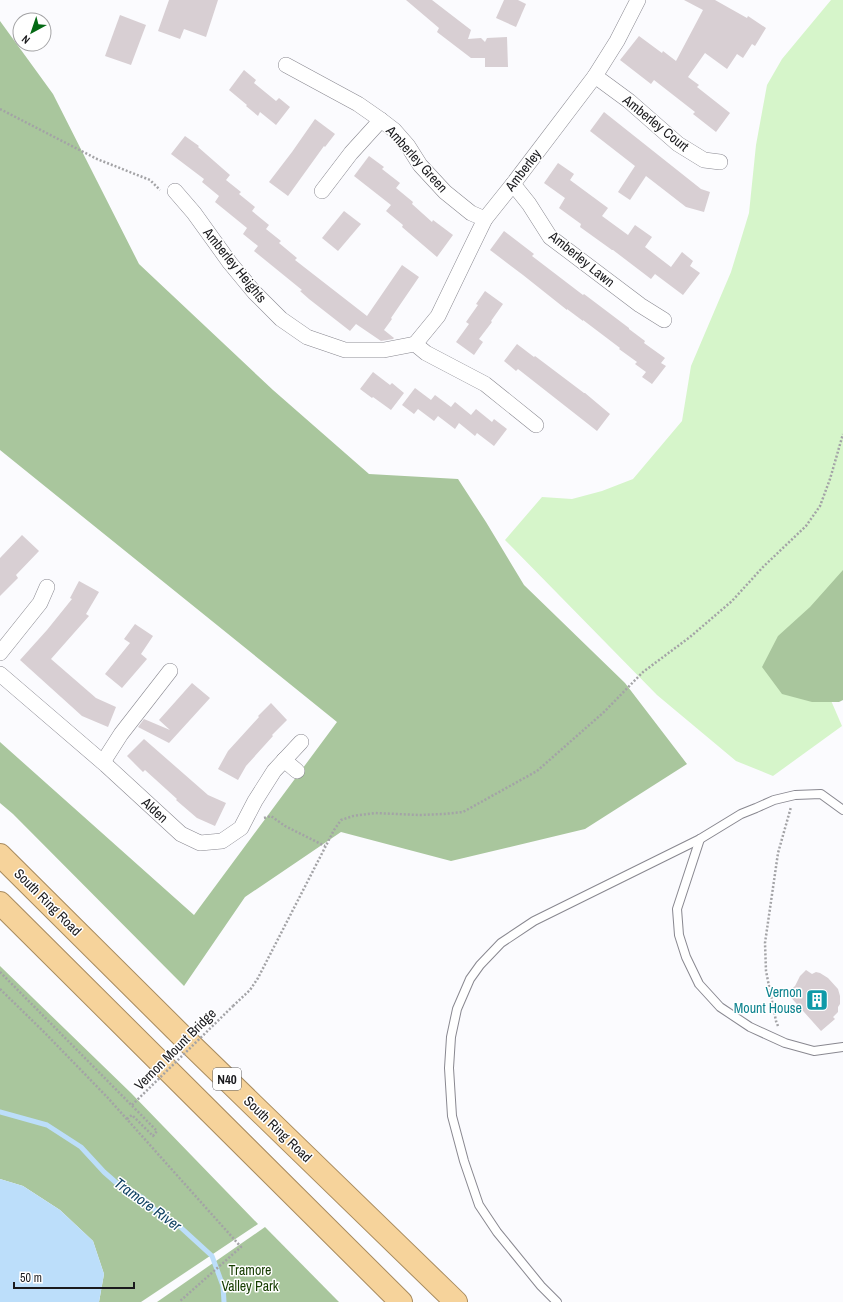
<svg xmlns="http://www.w3.org/2000/svg" width="843" height="1302" font-family="'Archivo Narrow',sans-serif">
	<style>
		.green { fill: #d6f5ca }
		.forest { fill: #a9c69d }
		.water { fill: #bcdefa }
		.lines { fill: none; stroke-linecap: round; stroke-linejoin: round }
		.stream { stroke: #bcdefa; stroke-width: 5 }
		.building { fill: #d8cfd3 }
		.service-casing { stroke: #898890; stroke-width: 10 }
		.minor-casing { stroke: #898890; stroke-width: 16 }
		.trunk-casing { stroke: #a88b5f; stroke-width: 24 }
		.path { stroke: #a3a3a6; stroke-width: 2.5; stroke-dasharray: 2 2; stroke-linecap: butt }
		.service { stroke: #fff; stroke-width: 8 }
		.minor { stroke: #fff; stroke-width: 15 }
		.trunk { stroke: #f6d39b; stroke-width: 22 }
		.path-bridge { stroke: #a3a3a6; stroke-width: 2.5; stroke-dasharray: 2 2; stroke-linecap: butt }
		.labels { text-anchor: middle; dominant-baseline: central; stroke-width: 3; stroke-linejoin: round; paint-order: stroke }
		.shield { fill: #fff; stroke: #5f5f61; stroke-width: 1 }
		.shield-label { font-size: 13px; font-weight: bold; fill: #1a1a1d }
		.street-label { font-size: 14px; fill: #1a1a1d; stroke: #fff }
		.culture-label { font-size: 14px; fill: #0d838f; stroke: #fff; text-anchor: end }
		.park-label { font-size: 14px; fill: #163c00; stroke: #fff }
		.water-label { font-size: 15px; font-style: italic; fill: #114364; stroke: #fff }
	</style>
	<rect width="100%" height="100%" fill="#fbfbfe"/>
	<!-- green -->
	<path class="green" d="M 831,0 L 843,0 L 843,640 L 820,675 L 842,726 L 773,776 L 736,761 L 657,695 L 505,540 L 542,497 L 572,499 L 602,491 L 633,479 L 682,421 L 691,366 L 731,272 L 749,213 L 756,145 L 767,85 L 782,59 Z"/>
	<!-- forest -->
	<g class="forest">
		<path d="M 0,21 L 53,94 L 139,264 L 273,390 L 369,474 L 458,479 L 486,522 L 524,585 L 625,683 L 687,764 L 585,829 L 451,861 L 341,832 L 245,897 L 184,986 L 13,814 L 0,803 L 0,742 L 194,915 L 337,722 L 0,450 Z"/>
		<path d="M 843,570 L 843,700 L 839,702 L 812,702 L 782,694 L 762,667 L 778,636 L 810,607 Z"/>
		<path d="M 0,966 L 131,1093 L 258,1224 L 141,1302 L 99,1302 L 104,1274 L 93,1241 L 60,1210 L 23,1186 L 0,1179 Z"/>
		<path d="M 265,1227 L 339,1302 L 157,1302 Z"/>
	</g>
	<!-- water -->
	<path class="water" d="M 0,1179 L 23,1186 L 60,1210 L 93,1241 L 104,1274 L 99,1302 L 0,1302 Z"/>
	<g class="lines">
		<!-- stream -->
		<path class="stream" d="M 0,1112 L 47,1125 L 81,1147 L 104,1172 L 120,1186 L 143,1198 L 163,1218 L 177,1224 L 212,1256 L 223,1286 L 224,1302"/>
	</g>
	<!-- building -->
	<g class="building">
		<path d="M 169,0 L 218,0 L 206,37 L 184,29 L 180,39 L 158,31 Z"/>
		<path d="M 406,0 L 432,0 L 471,30 L 468,39 L 481,38 L 485,42 L 487,38 L 507,37 L 508,67 L 485,67 L 485,58 L 471,58 L 437,32 L 439,28 Z"/>
		<path d="M 504,0 L 518,0 L 526,4 L 516,27 L 496,18 Z"/>
		<path d="M 684,0 L 715,0 L 747,18 L 748,16 L 766,28 L 755,46 L 752,44 L 743,58 L 737,54 L 727,69 L 705,53 L 688,77 L 699,85 L 697,87 L 730,113 L 716,132 L 693,114 L 695,112 L 654,80 L 651,84 L 620,60 L 639,36 L 662,53 L 663,51 L 676,61 L 703,10 Z"/>
		<path d="M 120,15 L 146,25 L 131,65 L 105,56 Z"/>
		<path d="M 244,70 L 256,80 L 254,83 L 276,101 L 279,98 L 290,107 L 276,125 L 260,112 L 258,116 L 246,106 L 247,105 L 229,90 Z"/>
		<path d="M 604,112 L 701,189 L 710,192 L 704,212 L 686,207 L 646,176 L 630,200 L 618,192 L 635,166 L 590,131 Z"/>
		<path d="M 315,119 L 335,134 L 325,147 L 324,146 L 288,196 L 269,182 L 292,152 Z"/>
		<path d="M 185,136 L 199,146 L 198,147 L 230,175 L 226,180 L 241,192 L 239,194 L 255,207 L 252,211 L 269,225 L 266,229 L 281,241 L 279,243 L 297,258 L 295,260 L 367,316 L 402,265 L 419,277 L 391,318 L 392,319 L 384,330 L 394,338 L 393,339 L 381,341 L 356,324 L 350,331 L 309,299 L 300,291 L 302,290 L 254,251 L 258,246 L 243,234 L 247,228 L 215,202 L 219,196 L 202,182 L 204,179 L 171,154 Z"/>
		<path d="M 369,156 L 384,167 L 382,169 L 400,183 L 396,188 L 413,202 L 412,204 L 432,222 L 433,220 L 453,235 L 437,257 L 402,227 L 403,225 L 386,211 L 391,205 L 354,176 Z"/>
		<path d="M 558,163 L 574,174 L 570,180 L 608,208 L 602,216 L 628,235 L 635,225 L 652,237 L 645,247 L 671,267 L 682,252 L 693,261 L 690,266 L 700,273 L 683,295 L 655,274 L 651,279 L 613,250 L 612,250 L 580,227 L 581,224 L 559,208 L 565,198 L 544,183 Z"/>
		<path d="M 344,211 L 361,224 L 338,251 L 322,238 Z"/>
		<path d="M 504,231 L 534,254 L 532,256 L 583,295 L 584,294 L 629,328 L 629,329 L 645,341 L 644,343 L 665,358 L 661,363 L 666,366 L 652,384 L 642,377 L 646,372 L 635,364 L 637,362 L 619,349 L 620,348 L 583,320 L 583,321 L 567,309 L 567,310 L 523,275 L 490,250 Z"/>
		<path d="M 485,291 L 503,304 L 491,321 L 492,322 L 479,339 L 483,342 L 474,355 L 456,342 L 469,324 L 466,322 L 478,305 L 476,304 Z"/>
		<path d="M 517,344 L 534,357 L 535,356 L 584,393 L 585,393 L 610,414 L 597,431 L 518,369 L 516,371 L 504,361 Z"/>
		<path d="M 373,372 L 390,385 L 392,383 L 404,393 L 391,410 L 373,397 L 372,398 L 360,389 Z"/>
		<path d="M 415,388 L 431,400 L 435,395 L 451,407 L 455,402 L 471,415 L 476,409 L 492,422 L 494,419 L 507,429 L 494,446 L 477,433 L 475,436 L 459,423 L 455,429 L 438,416 L 434,421 L 418,409 L 414,414 L 402,405 Z"/>
		<path d="M 22,535 L 39,551 L 16,575 L 18,578 L 0,596 L 0,558 Z"/>
		<path d="M 79,581 L 99,592 L 86,614 L 89,616 L 51,659 L 96,698 L 116,707 L 108,727 L 82,716 L 20,660 L 47,630 L 72,599 L 70,598 Z"/>
		<path d="M 135,624 L 153,636 L 141,654 L 147,659 L 122,688 L 105,674 L 130,643 L 124,639 Z"/>
		<path d="M 192,683 L 210,698 L 169,743 L 138,727 L 144,719 L 170,730 L 159,720 Z"/>
		<path d="M 271,703 L 287,720 L 272,735 L 273,736 L 246,766 L 238,780 L 218,769 L 228,751 L 259,717 L 258,716 Z"/>
		<path d="M 144,739 L 208,795 L 226,803 L 215,826 L 197,818 L 176,800 L 177,799 L 145,770 L 143,772 L 127,756 Z"/>
		<path d="M 806,970 L 812,974 L 816,972 L 820,973 L 828,978 L 838,989 L 840,996 L 840,1004 L 838,1007 L 838,1012 L 833,1017 L 835,1019 L 821,1031 L 787,993 L 795,986 L 800,976 Z"/>
	</g>
	<g class="lines">
		<!-- service casing -->
		<g class="service-casing">
			<g id="service">
				<path d="M 700,839 L 677,909 L 679,935 L 686,957 L 699,984 L 720,1007 L 750,1027 L 785,1043 L 814,1051 L 843,1047"/>
				<path d="M 557,1302 L 541,1286 L 497,1232 L 479,1205 L 464,1161 L 452,1116 L 449,1068 L 451,1037 L 457,1009 L 470,979 L 480,965 L 501,943 L 534,921 L 700,839 L 741,814 L 756,808 L 774,800 L 795,795 L 821,794 L 843,810"/>
			</g>
		</g>
		<!-- minor casing -->
		<g class="minor-casing">
			<g id="minor">
				<path d="M 286,65 L 358,104 L 381,120 L 394,130 L 408,146 L 420,165 L 445,192 L 471,213 L 485,219"/>
				<path d="M 595,76 L 629,101 L 678,144 L 704,160 L 720,162"/>
				<path d="M 513,184 L 529,204 L 550,237 L 640,305 L 664,320"/>
				<path d="M 175,191 L 194,213 L 230,263 L 254,292 L 281,319 L 307,337 L 345,350 L 384,350 L 415,344 L 426,353 L 485,384 L 536,425"/>
				<path d="M 322,191 L 351,153 L 381,120"/>
				<path d="M 415,344 L 438,316 L 466,258 L 485,219 L 513,184 L 595,76 L 617,41 L 638,0"/>
				<path d="M 0,653 L 40,603 L 47,587"/>
				<path d="M 0,674 L 106,765 L 181,834 L 200,843 L 222,841 L 241,828 L 255,801 L 274,771 L 301,742"/>
				<path d="M 284,760 L 297,771"/>
				<path d="M 103,762 L 121,734 L 170,671"/>
			</g>
		</g>
		<!-- trunk casing -->
		<g class="trunk-casing">
			<g id="trunk">
				<path d="M 0,855 L 181,1035 L 456,1302"/>
				<path d="M 0,903 L 401,1302"/>
			</g>
		</g>
		<!-- path -->
		<g class="path">
			<path d="M 0,109 L 97,159 L 150,180 L 160,190"/>
			<path d="M 264,818 L 271,816 L 285,826 L 325,846"/>
			<path d="M 0,972 L 157,1131 L 153,1136 L 132,1115 L 127,1119"/>
			<path d="M 0,989 L 44,1032 L 108,1098 L 241,1247 L 179,1302"/>
			<path d="M 233,1006 L 250,990 L 258,978 L 334,830 L 341,820 L 353,816 L 375,813 L 419,815 L 444,814 L 463,812 L 537,771 L 604,712 L 643,672 L 690,637 L 732,601 L 763,567 L 806,526 L 820,506 L 830,479 L 843,434"/>
			<path d="M 778,1026 L 776,1021 L 766,971 L 765,943 L 778,853 L 791,807"/>
		</g>
		<!-- service -->
		<use href="#service" class="service"/>
		<!-- minor -->
		<use href="#minor" class="minor"/>
		<!-- trunk -->
		<use href="#trunk" class="trunk"/>
		<!-- path-bridge -->
		<path class="path-bridge" d="M 132,1105 L 233,1006"/>
	</g>
	<!-- icons -->
	<defs>
		<g id="building-square" transform="scale(1.15)"><rect x="-9" y="-9" width="18" height="18" rx="4" fill="#0f9aa8" stroke="#fff"/><path d="M-4-6H4V6H1V3H-1V6H-4ZM-2.5-4.3h1.7v1.8h-1.7ZM.8-4.3h1.7v1.8H.8ZM-2.5-1h1.7V.8h-1.7ZM.8-1h1.7V.8H.8Z" fill="#fff"/></g>
	</defs>
	<g fill-rule="evenodd">
		<use href="#building-square" x="817" y="1000"/>
	</g>
	<g class="labels">
		<!-- shield labels -->
		<rect class="shield" x="213" y="1068" width="28" height="22" rx="3"/>
		<g class="shield-label">
			<text x="227" y="1079">N40</text>
		</g>
		<!-- street labels -->
		<g class="street-label">
			<text transform="translate(656 123) rotate(39)">Amberley Court</text>
			<text transform="translate(417 159) rotate(48)">Amberley Green</text>
			<text transform="translate(523 170) rotate(-52)">Amberley</text>
			<text transform="translate(582 259) rotate(39)">Amberley Lawn</text>
			<text transform="translate(235 265) rotate(51)">Amberley Heights</text>
			<text transform="translate(155 810) rotate(43)">Alden</text>
			<text transform="translate(48 902) rotate(45)">South Ring Road</text>
			<text transform="translate(175 1049) rotate(-45)">Vernon Mount Bridge</text>
			<text transform="translate(278 1129) rotate(44)">South Ring Road</text>
		</g>
		<!-- culture labels -->
		<g class="culture-label">
			<text x="802" y="992">Vernon<tspan x="802" dy="16">Mount House</tspan></text>
		</g>
		<!-- park labels -->
		<g class="park-label">
			<text x="250" y="1270">Tramore<tspan x="250" dy="16">Valley Park</tspan></text>
		</g>
		<!-- water labels -->
		<g class="water-label">
			<text transform="translate(148 1204) rotate(36)">Tramore River</text>
		</g>
	</g>
	<!-- north arrow -->
	<g transform="translate(32 32) rotate(220)"><circle r="19" fill="#ffffff" stroke="#a3a3a5"/>
	<path d="M0-3L7 15L0 10L-7 15Z" fill="#046914"/>
	<text y="-6" font-size="11" font-weight="bold" text-anchor="middle" fill="#1a1a1d">N</text>
	</g>
	<!-- scale -->
	<path d="M14 1282v6h120v-6" fill="none" stroke="#1a1a1d" stroke-width="2"/>
	<text x="20" y="1282" font-size="12" fill="#1a1a1d" stroke="#ffffff" stroke-width="3" paint-order="stroke">50 m</text>
</svg>
